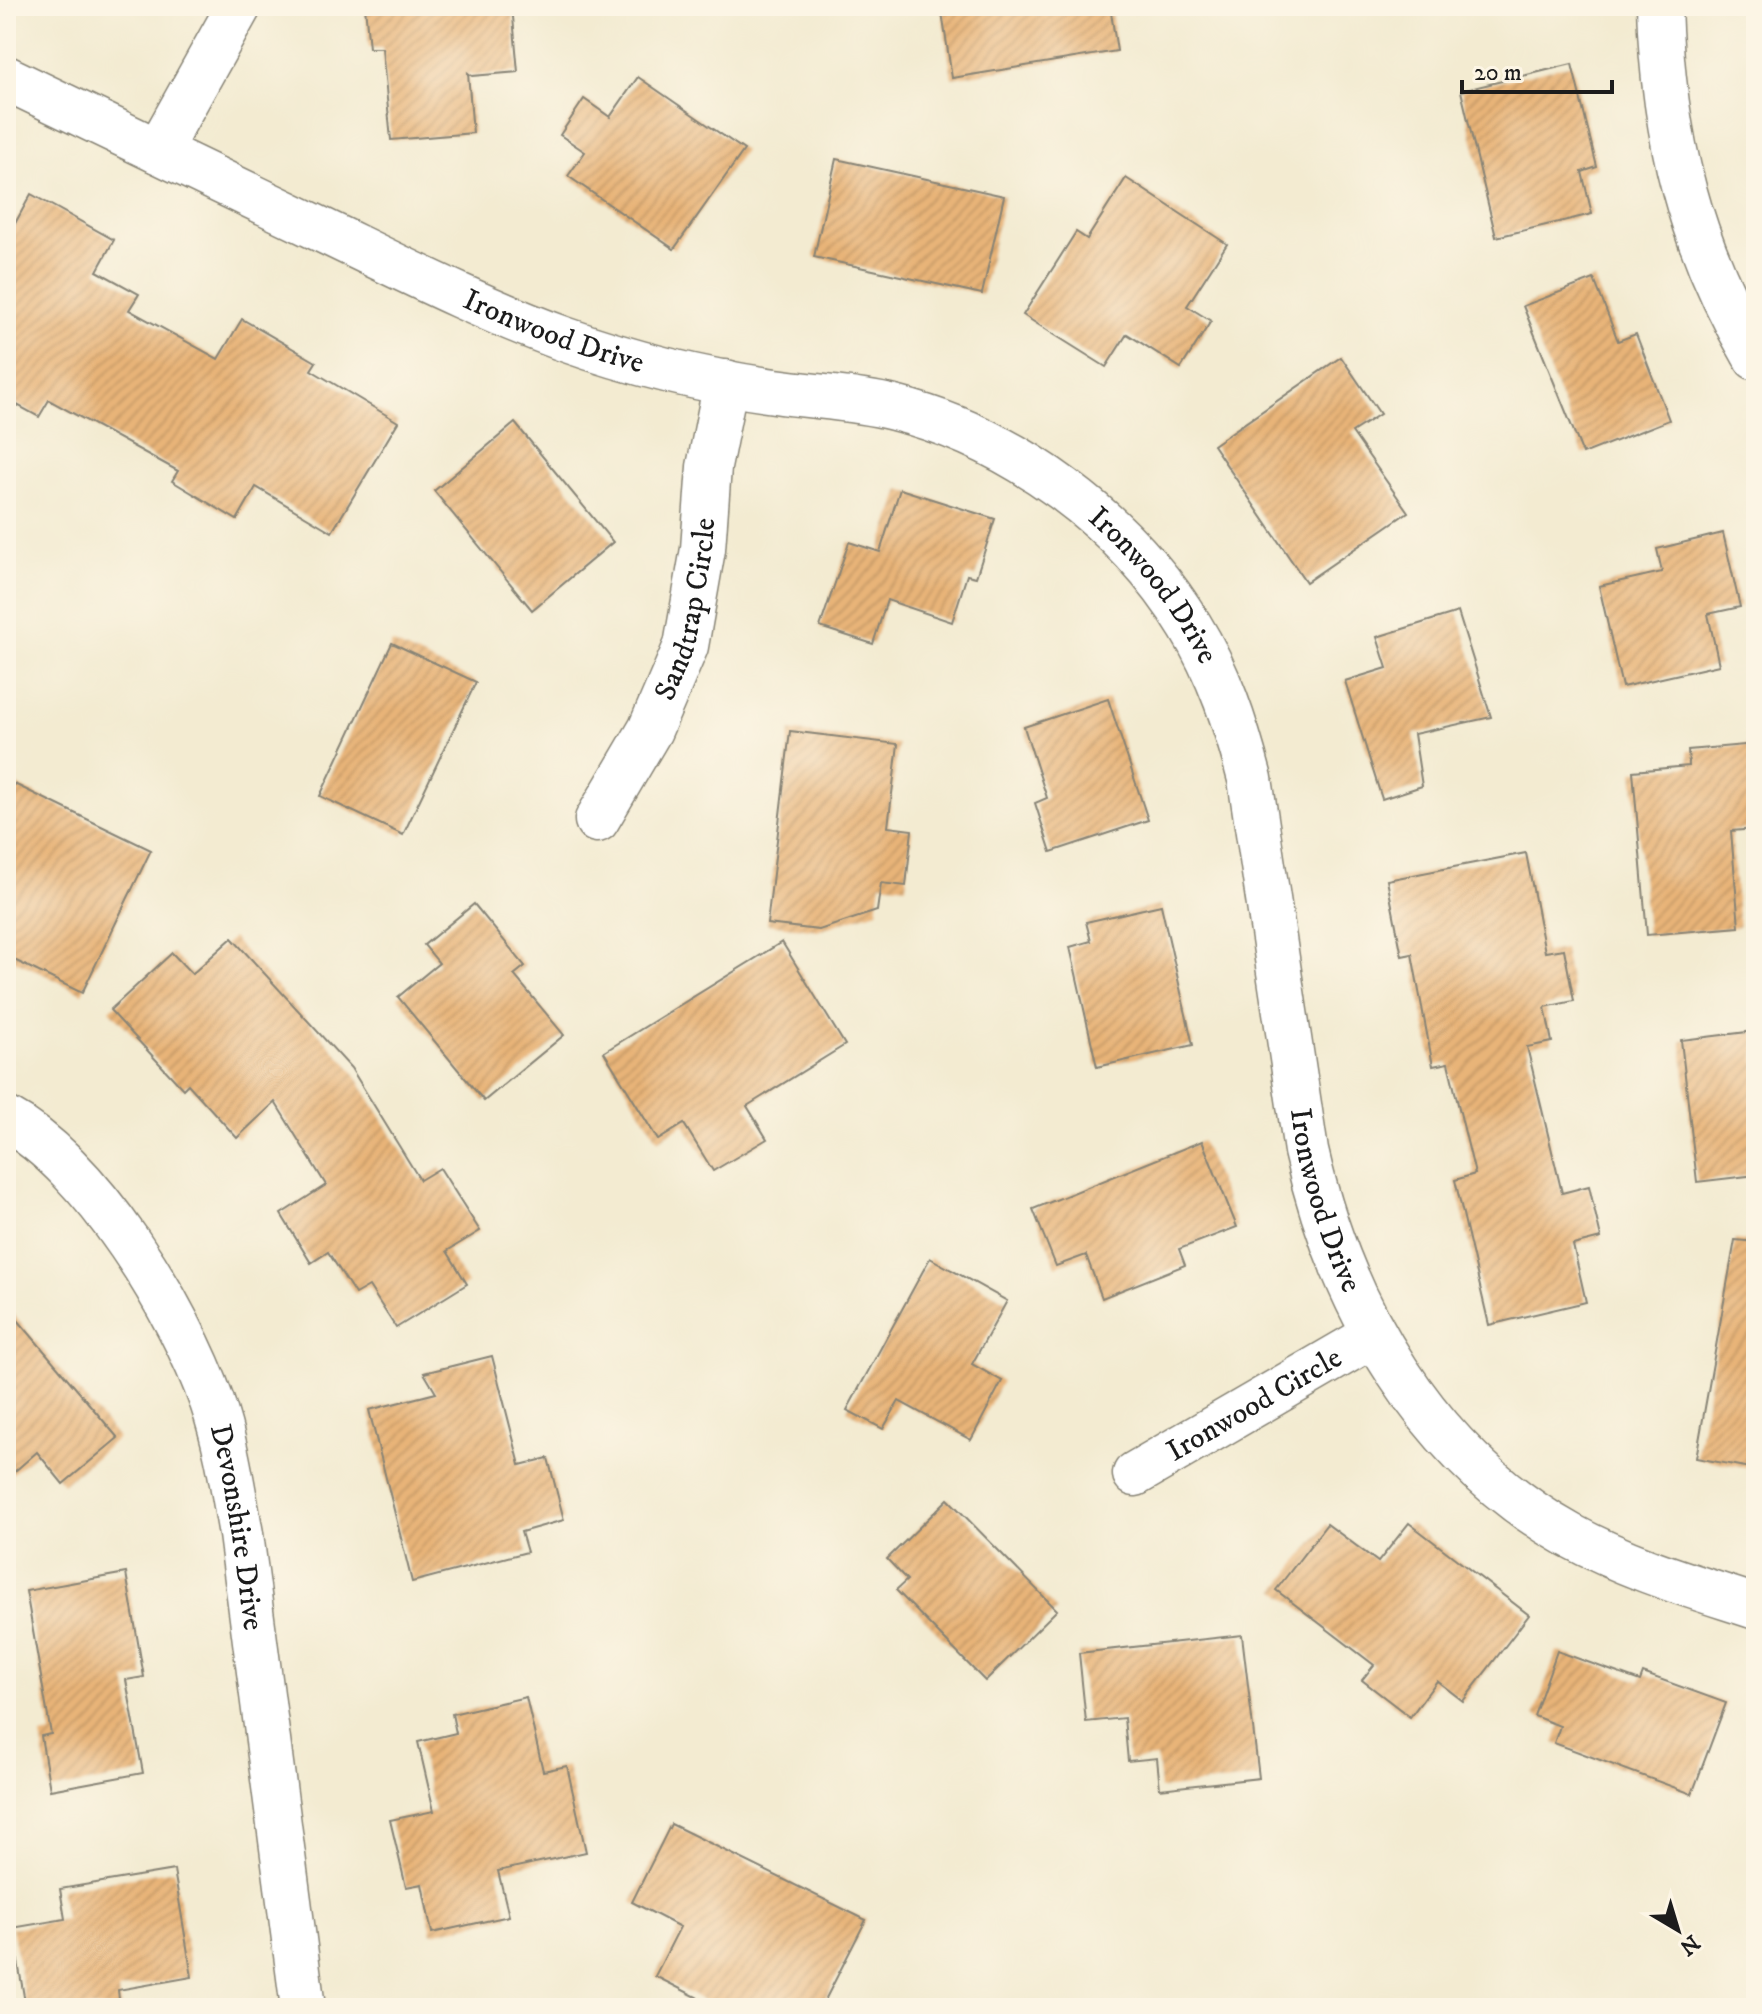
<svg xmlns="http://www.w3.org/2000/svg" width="1762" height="2014" font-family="'IM FELL DW Pica',serif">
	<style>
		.building { fill: url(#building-hatch) }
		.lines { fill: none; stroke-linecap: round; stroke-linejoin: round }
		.minor-casing { stroke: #888476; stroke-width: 47 }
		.minor { stroke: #fff; stroke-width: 44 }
		.labels { text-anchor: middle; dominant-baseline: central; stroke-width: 6; stroke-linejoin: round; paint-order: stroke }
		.street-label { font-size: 30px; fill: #1c1c1c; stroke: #fcf5e5 }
	</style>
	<defs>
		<pattern id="building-hatch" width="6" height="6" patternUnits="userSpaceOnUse" patternTransform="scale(2)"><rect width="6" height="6" fill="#e8b478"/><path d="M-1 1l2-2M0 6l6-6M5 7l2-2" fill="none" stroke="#c69a67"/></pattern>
	</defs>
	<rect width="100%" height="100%" fill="#fcf5e5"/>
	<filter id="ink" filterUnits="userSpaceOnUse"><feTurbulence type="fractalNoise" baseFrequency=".0125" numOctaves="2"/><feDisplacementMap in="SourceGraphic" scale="16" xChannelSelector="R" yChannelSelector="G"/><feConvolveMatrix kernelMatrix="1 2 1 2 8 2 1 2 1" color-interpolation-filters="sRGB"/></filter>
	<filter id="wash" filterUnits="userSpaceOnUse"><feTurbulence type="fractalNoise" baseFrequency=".006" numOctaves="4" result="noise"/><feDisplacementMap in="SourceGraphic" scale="32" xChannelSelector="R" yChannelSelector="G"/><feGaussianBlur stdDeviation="1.8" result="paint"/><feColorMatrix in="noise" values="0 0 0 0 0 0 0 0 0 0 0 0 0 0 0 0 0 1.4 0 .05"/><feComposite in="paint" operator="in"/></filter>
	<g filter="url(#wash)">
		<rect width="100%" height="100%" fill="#f3ebd1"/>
		<g id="blocks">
			<!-- building -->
			<g class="building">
				<path d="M 365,6 L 512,6 L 518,72 L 472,76 L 468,73 L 473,133 L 391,140 L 382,48 L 369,48 Z"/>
				<path d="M 941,6 L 1110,6 L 1117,51 L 952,78 Z"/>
				<path d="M 1572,64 L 1597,167 L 1582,172 L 1592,214 L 1496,237 L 1461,91 Z"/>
				<path d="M 638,77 L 744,150 L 674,249 L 568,176 L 585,152 L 560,135 L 584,99 L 610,117 Z"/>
				<path d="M 836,159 L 1004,196 L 982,294 L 814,257 Z"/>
				<path d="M 1126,178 L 1227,244 L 1187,306 L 1211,321 L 1181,368 L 1127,334 L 1106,367 L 1023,315 L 1076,232 L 1087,239 Z"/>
				<path d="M 31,194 L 114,240 L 97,271 L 139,294 L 129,310 L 218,359 L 242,319 L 316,362 L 311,370 L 398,422 L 332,532 L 256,487 L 237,520 L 172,481 L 178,471 L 49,400 L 39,417 L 6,399 L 6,240 Z"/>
				<path d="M 1594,279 L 1618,341 L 1636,334 L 1669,420 L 1583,454 L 1523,306 Z"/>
				<path d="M 1341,357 L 1380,414 L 1352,432 L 1408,512 L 1306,582 L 1213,445 Z"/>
				<path d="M 515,423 L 613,542 L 532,610 L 434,491 Z"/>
				<path d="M 900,489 L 995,519 L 976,577 L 967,575 L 952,622 L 887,600 L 873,644 L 820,627 L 849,542 L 880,552 Z"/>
				<path d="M 1723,533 L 1740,607 L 1708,614 L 1719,665 L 1622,687 L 1599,586 L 1662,572 L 1657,549 Z"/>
				<path d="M 1458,612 L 1491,717 L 1414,734 L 1422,786 L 1382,799 L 1345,681 L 1387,668 L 1377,637 Z"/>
				<path d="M 392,643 L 476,682 L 403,835 L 320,796 Z"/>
				<path d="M 1108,699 L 1148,820 L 1051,852 L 1035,803 L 1047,798 L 1024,727 Z"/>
				<path d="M 790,731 L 898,744 L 888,827 L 912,830 L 906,886 L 881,883 L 877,911 L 819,930 L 767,924 Z"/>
				<path d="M 1756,744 L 1756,829 L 1731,831 L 1739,927 L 1647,935 L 1633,771 L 1689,766 L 1688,750 Z"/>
				<path d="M 6,780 L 151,850 L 82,993 L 6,956 Z"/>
				<path d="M 1526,853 L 1545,952 L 1564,949 L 1574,1001 L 1545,1007 L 1552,1042 L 1527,1047 L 1562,1193 L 1589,1186 L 1601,1238 L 1573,1245 L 1586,1302 L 1489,1325 L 1455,1180 L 1475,1174 L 1448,1063 L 1433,1066 L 1412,954 L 1402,956 L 1387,880 Z"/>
				<path d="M 474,904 L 525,966 L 514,975 L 564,1035 L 484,1101 L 398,997 L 439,963 L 424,945 Z"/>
				<path d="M 1161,905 L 1193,1045 L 1097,1067 L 1070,947 L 1091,941 L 1086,922 Z"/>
				<path d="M 232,938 L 351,1068 L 420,1180 L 440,1168 L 480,1231 L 447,1251 L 467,1284 L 396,1328 L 369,1286 L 355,1294 L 328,1252 L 311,1263 L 281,1214 L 326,1185 L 275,1102 L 237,1138 L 188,1084 L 183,1089 L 110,1010 L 172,953 L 192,974 Z"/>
				<path d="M 782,942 L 845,1045 L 747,1106 L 767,1139 L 713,1171 L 684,1124 L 658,1140 L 604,1052 Z"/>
				<path d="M 1756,1031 L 1756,1175 L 1697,1182 L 1681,1040 Z"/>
				<path d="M 1202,1141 L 1237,1227 L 1179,1249 L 1185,1265 L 1102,1298 L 1086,1255 L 1056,1266 L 1033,1209 Z"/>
				<path d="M 1735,1240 L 1756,1242 L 1756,1469 L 1696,1458 Z"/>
				<path d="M 930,1258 L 1007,1301 L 972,1364 L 1002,1381 L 971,1440 L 899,1401 L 883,1429 L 847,1410 Z"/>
				<path d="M 6,1306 L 118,1438 L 63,1484 L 37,1452 L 6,1479 Z"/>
				<path d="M 492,1356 L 520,1465 L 548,1458 L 564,1520 L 521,1532 L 527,1552 L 412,1582 L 369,1410 L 436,1393 L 424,1373 Z"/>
				<path d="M 948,1499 L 1057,1610 L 985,1681 L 896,1590 L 907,1580 L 887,1559 Z"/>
				<path d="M 1409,1523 L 1529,1615 L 1463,1701 L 1437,1681 L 1410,1717 L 1362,1680 L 1374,1665 L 1276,1590 L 1327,1524 L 1378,1562 Z"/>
				<path d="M 126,1573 L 144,1677 L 126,1680 L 143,1773 L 50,1790 L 41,1736 L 51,1734 L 26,1591 Z"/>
				<path d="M 1242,1635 L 1259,1778 L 1160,1789 L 1157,1758 L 1128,1761 L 1124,1718 L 1086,1722 L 1079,1653 Z"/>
				<path d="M 1557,1651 L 1640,1681 L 1643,1673 L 1726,1703 L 1692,1794 L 1554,1743 L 1560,1726 L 1534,1716 Z"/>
				<path d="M 526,1697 L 543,1771 L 567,1766 L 586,1852 L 498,1871 L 509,1916 L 432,1933 L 422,1884 L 406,1887 L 390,1820 L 434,1811 L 418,1742 L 456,1733 L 452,1714 Z"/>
				<path d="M 671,1824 L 866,1920 L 821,2008 L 718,2008 L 655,1976 L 680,1927 L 632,1902 Z"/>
				<path d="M 174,1870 L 192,1977 L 118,1990 L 120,2008 L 26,2008 L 12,1928 L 65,1919 L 60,1889 Z"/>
			</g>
		</g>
	</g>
	<g filter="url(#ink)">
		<use href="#blocks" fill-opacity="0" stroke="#888476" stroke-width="2"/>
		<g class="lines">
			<!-- minor casing -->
			<g class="minor-casing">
				<g id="minor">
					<path d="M 1659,6 C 1663,137 1689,244 1756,358"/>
					<path id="s1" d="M 6,78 C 112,129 218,180 324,231 C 403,269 482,309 564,339 C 631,363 704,381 775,391 C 815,397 855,398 894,408 C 1014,438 1126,521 1190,626 C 1219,673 1236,725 1250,779 L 1306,1151 C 1341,1306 1427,1456 1569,1535 C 1629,1568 1692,1586 1756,1607"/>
					<path d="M 158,151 L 239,6"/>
					<path id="s2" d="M 597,820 L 650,730 L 686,646 L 703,549 L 709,467 L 726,382"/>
					<path id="s3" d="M 6,1119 C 93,1166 180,1311 212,1402 C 227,1445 233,1490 241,1534 L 303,2008"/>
					<path id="s4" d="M 1135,1474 L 1374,1335"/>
				</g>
			</g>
			<!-- minor -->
			<use href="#minor" class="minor"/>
		</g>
	</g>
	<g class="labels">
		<!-- street labels -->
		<g class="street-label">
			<text stroke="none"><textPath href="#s1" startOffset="604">Ironwood Drive</textPath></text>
			<text stroke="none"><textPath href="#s1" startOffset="1276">Ironwood Drive</textPath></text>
			<text stroke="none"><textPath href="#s2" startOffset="232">Sandtrap Circle</textPath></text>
			<text stroke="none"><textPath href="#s1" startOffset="1924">Ironwood Drive</textPath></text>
			<text stroke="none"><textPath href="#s4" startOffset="138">Ironwood Circle</textPath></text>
			<text stroke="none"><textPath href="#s3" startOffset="484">Devonshire Drive</textPath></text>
		</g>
	</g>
	<!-- margin -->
	<rect width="1762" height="2014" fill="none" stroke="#fcf5e5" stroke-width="32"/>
	<!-- north arrow -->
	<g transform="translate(1678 1930) rotate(142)" stroke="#fcf5e5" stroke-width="6" paint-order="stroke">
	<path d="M0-6L14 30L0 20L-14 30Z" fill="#1c1c1c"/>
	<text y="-12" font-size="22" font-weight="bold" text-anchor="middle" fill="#1c1c1c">N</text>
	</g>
	<!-- scale -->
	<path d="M1462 80v12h150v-12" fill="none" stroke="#1c1c1c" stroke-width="4"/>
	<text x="1474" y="80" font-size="24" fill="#1c1c1c" stroke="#fcf5e5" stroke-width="6" paint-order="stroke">20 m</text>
</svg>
